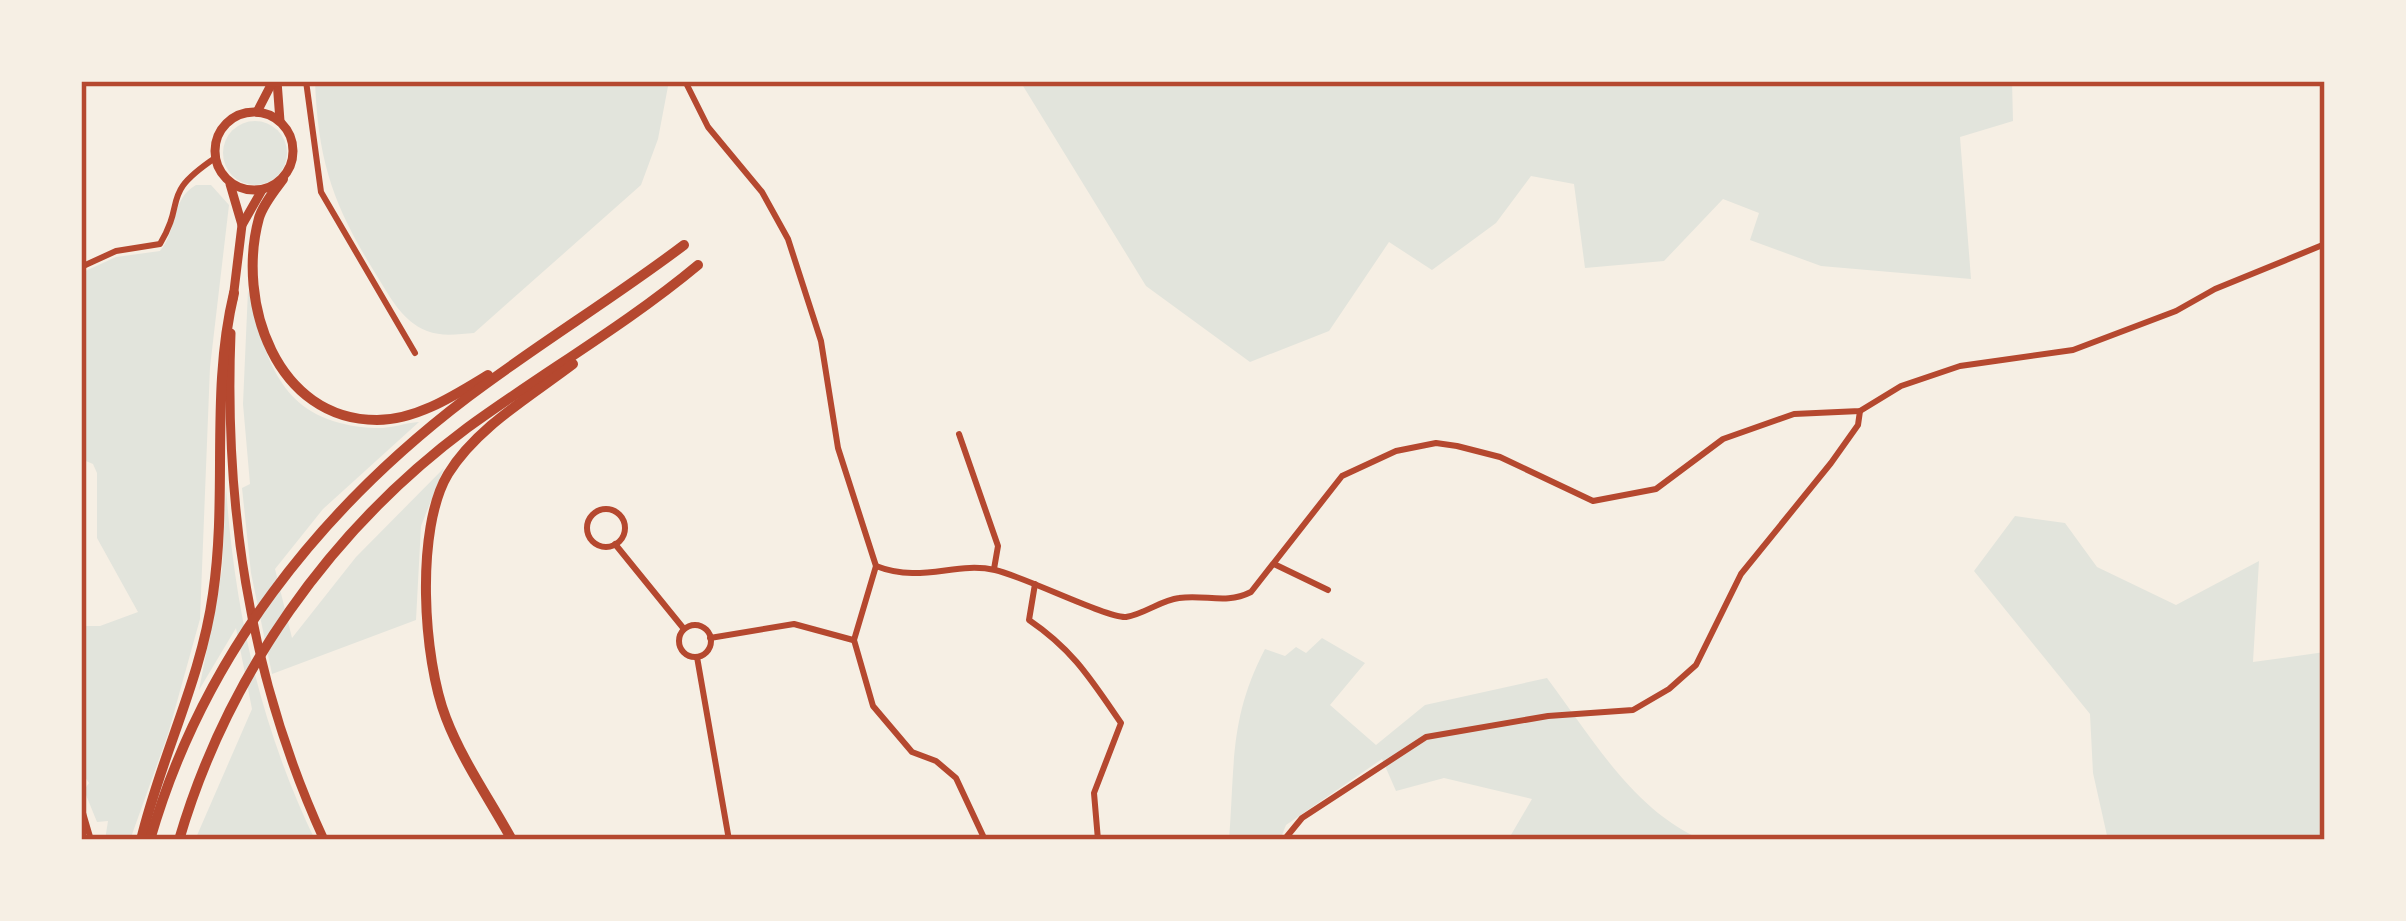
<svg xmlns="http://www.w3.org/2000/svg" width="2406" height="921" font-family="Overpass,sans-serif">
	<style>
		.green { fill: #e2e4dc }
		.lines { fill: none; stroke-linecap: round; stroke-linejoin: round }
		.minor { stroke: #b5482f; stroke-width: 6 }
		.trunk { stroke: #b5482f; stroke-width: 9 }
		.motorway { stroke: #b5482f; stroke-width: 10 }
		.neatline { fill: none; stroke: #b5482f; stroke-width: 4.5 }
	</style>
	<rect width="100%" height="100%" fill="#f6efe4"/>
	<!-- green -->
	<g class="green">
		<path d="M 315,81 L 669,81 L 658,139 L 641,185 L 474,333 C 459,334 442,337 427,331 C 402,321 390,297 377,276 C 334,207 318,163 315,81 Z"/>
		<path d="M 1020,81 L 2012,81 L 2013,121 L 1960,137 L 1971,279 L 1821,266 L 1750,240 L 1759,213 L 1723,199 L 1664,261 L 1585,268 L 1574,184 L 1531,176 L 1496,223 L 1432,270 L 1389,242 L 1329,331 L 1250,362 L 1146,286 Z"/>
		<circle cx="255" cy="153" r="32"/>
		<path d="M 196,185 L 211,185 L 229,205 L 210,367 L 200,619 L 168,734 L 130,840 L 105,840 L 108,821 L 97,822 L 84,790 L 89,783 L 81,771 L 81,626 L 100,626 L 138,612 L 97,538 L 97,473 L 93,464 L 81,459 L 81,273 L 116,257 L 160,251 C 178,230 170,200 196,185 Z"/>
		<path d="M 248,290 C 267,362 280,423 374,428 C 389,429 405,423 419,422 L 323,509 L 275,569 L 292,638 L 356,557 L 444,468 L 421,526 L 416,620 L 272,674 L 251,573 L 242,488 L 250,484 L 243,404 Z"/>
		<path d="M 226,486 C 234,610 261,728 315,840 L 195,840 L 252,709 L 236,628 L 199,690 L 222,570 Z"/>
		<path d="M 2015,516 L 2065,523 L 2097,567 L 2176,605 L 2259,561 L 2253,662 L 2325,652 L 2325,840 L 2108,840 L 2093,773 L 2090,714 L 1974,571 Z"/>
		<path d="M 1322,638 L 1365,663 L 1330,705 L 1376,745 L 1425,705 L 1547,678 C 1590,735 1634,812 1703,840 L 1508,840 L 1532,799 L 1444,778 L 1396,791 L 1382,759 L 1286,825 L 1280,840 L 1229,840 C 1235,765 1229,718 1265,649 L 1285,656 L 1296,647 L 1306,653 Z"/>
	</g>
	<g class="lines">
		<!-- minor -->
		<g class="minor">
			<path d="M 306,81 L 321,192 L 415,353"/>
			<path d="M 685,81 L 708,127 L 762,192 L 788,239 L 821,341 L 838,448 L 876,566 L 854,640 L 873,706 L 912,752 L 936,761 L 956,778 L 985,840"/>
			<path d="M 81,267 L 116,251 L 160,244 C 187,199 159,196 215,158"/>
			<path d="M 959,434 L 998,546 L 994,569"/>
			<circle cx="606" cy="528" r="19"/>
			<path d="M 615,544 L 684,629"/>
			<path d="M 1274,564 L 1328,590"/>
			<path d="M 876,566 C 922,584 955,561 995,570 C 1023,576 1109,619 1126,617 C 1145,614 1161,600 1179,598 C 1206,594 1225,605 1251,592 L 1342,476 L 1396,451 L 1436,443 L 1457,446 L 1500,457 L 1593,501 L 1656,489 L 1723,439 L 1794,414 L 1860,411 L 1901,386 L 1960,366 L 2073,350 L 2176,311 L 2215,289 L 2325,244"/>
			<path d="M 1035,584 L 1029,620 C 1073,650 1090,678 1121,723 L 1094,793 L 1098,840"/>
			<circle cx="695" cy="641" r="16"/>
			<path d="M 710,638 L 794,624 L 853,640"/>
			<path d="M 697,657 L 729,840"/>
			<path d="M 81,806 L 91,840"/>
			<path d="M 1284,840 L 1302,818 L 1426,737 L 1548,716 L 1633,710 L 1669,689 L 1696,665 L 1741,574 L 1831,463 L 1858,425 L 1860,411"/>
		</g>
		<!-- trunk -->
		<g class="trunk">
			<path d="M 277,81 L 280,121"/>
			<circle cx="254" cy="151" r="39"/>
			<path d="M 257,112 L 273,81"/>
			<path d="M 230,184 L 242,225"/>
			<path d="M 233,299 L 242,225 L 262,190"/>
			<path d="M 231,333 C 224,508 251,681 324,840"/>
		</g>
		<!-- motorway -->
		<g class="motorway">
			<path d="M 283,179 C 275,190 263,204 259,218 C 236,302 276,420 377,420 C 417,420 455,395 488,375"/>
			<path d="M 141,840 C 161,756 201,680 213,594 C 228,493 210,392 234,293"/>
			<path d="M 150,840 C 202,658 319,510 468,397 C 538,344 614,298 684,245"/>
			<path d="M 179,840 C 227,676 330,530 467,428 C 544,372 626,325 698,265"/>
			<path d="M 512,840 C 490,800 462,760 446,718 C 423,659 415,529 448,474 C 476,428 531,396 573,364"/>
		</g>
	</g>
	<!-- border -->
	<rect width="2406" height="921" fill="none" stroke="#f6efe4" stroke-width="168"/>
	<rect x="84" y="84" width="2238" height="753" class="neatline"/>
</svg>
